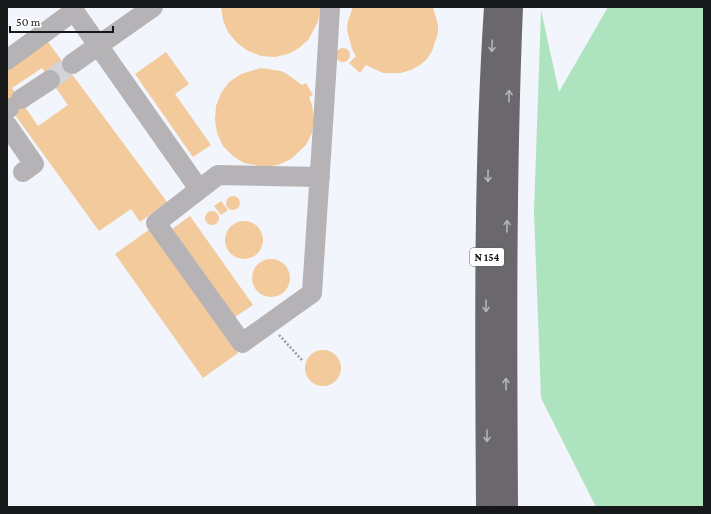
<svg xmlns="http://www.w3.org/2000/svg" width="711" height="514" font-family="'Crimson Pro',serif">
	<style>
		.green { fill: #aee3bf }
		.building { fill: #f2ca9b; fill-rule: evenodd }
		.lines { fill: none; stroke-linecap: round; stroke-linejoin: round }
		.minor-tunnel { stroke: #d2d4da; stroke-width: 20; stroke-dasharray: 20 10; stroke-linecap: butt }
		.path { stroke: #9a9ca1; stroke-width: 2.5; stroke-dasharray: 2 2; stroke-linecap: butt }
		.minor { stroke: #b5b3b5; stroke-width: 20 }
		.highway { stroke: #6b686d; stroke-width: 22 }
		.oneway { stroke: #b5b4b6 }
		.labels { text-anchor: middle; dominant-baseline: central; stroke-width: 3; stroke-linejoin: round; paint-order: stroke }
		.shield { fill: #fff; stroke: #5d5d5f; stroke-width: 1 }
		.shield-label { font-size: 11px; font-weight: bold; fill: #17181a }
	</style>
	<rect width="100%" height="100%" fill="#f3f5fc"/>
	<!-- green -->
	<path class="green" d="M 608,7 L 704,7 L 704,507 L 596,507 L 541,398 L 534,212 L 541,10 L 559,92 Z"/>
	<!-- building -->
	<g class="building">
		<path d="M 221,7 L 320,7 L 320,9 L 318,22 L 308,40 L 299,48 L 288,54 L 275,57 L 261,56 L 248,51 L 237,43 L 228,32 L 223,20 Z"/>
		<path d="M 353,7 L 433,7 L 438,25 L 438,33 L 432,51 L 427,59 L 420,65 L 411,70 L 401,73 L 383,73 L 366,65 L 360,73 L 349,63 L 356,56 L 352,49 L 347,30 L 348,21 Z"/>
		<path d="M 45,38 L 167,202 L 140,222 L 131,209 L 99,231 L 7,104 L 7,65 ZM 42,68 L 68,105 L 38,126 L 12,88 Z"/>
		<circle cx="343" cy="55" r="7"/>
		<path d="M 166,52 L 189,84 L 175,94 L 211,145 L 193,157 L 135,74 Z"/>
		<path d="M 261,68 L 281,71 L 287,74 L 302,85 L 306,83 L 313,95 L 309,97 L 312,105 L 314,119 L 312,133 L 306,145 L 291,159 L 278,165 L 265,167 L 244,163 L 233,156 L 223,146 L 217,133 L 215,120 L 216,106 L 221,93 L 229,82 L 241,74 Z"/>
		<circle cx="233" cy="203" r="7"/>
		<path d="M 221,201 L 228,210 L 221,215 L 214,206 Z"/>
		<circle cx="212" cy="218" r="7"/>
		<path d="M 190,216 L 253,305 L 235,317 L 172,229 Z"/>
		<circle cx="244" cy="240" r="19"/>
		<path d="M 150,229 L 238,353 L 203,378 L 115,254 Z"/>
		<circle cx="271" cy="278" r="19"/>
		<circle cx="323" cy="368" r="18"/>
	</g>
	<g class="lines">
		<!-- minor-tunnel -->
		<path class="minor-tunnel" d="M 50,80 L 72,64"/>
		<!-- path -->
		<path class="path" d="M 279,335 L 302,360"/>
		<!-- minor -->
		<g class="minor">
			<path d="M 7,60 L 74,11 L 199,189"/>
			<path d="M 72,64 L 153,7"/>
			<path d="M 21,99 L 50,80"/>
			<path d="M 7,109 L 9,108"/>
			<path d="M 7,125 L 34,164 L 23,172"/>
			<path d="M 320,177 L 218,175 L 156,223 L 242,343 L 312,293 C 318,198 325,102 330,7"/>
		</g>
		<!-- highway -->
		<g class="highway">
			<path d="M 487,507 C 486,340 484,174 495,7"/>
			<path d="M 507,507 C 506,340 505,174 512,7"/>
		</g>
	</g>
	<!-- one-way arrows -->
	<defs><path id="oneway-shaft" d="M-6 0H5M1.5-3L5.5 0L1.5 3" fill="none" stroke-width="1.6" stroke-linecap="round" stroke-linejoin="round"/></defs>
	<g class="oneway">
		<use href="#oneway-shaft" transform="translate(492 46) rotate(93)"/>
		<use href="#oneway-shaft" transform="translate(509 96) rotate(-89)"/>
		<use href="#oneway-shaft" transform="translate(488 176) rotate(91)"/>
		<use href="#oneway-shaft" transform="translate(507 226) rotate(-89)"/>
		<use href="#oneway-shaft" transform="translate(486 306) rotate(90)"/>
		<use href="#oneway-shaft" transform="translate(506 384) rotate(-91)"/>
		<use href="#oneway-shaft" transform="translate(487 436) rotate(90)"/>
	</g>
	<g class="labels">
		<!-- shield labels -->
		<rect class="shield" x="470" y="248" width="34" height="18" rx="3"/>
		<g class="shield-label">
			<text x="487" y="257">N 154</text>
		</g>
	</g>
	<!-- border -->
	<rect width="711" height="514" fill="none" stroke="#17181a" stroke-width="16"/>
	<!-- scale -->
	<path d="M10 26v6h103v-6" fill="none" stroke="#17181a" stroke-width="2"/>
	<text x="16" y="26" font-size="12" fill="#17181a" stroke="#ffffff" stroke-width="3" paint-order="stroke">50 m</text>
</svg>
